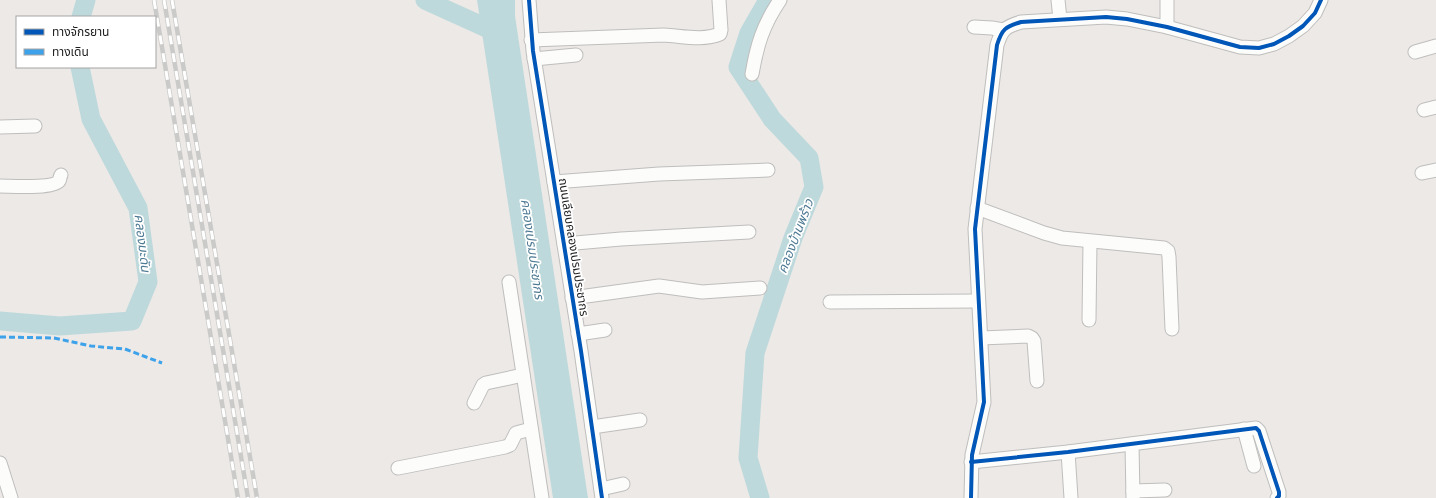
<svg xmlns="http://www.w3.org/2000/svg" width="1436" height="498" font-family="Quicksand,'Noto Sans Thai',sans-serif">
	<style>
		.water { fill: #bed9db }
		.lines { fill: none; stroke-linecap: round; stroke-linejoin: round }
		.river { stroke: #bed9db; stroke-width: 19 }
		.minor-casing { stroke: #bfbebd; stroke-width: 15 }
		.minor { stroke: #fcfcfb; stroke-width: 13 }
		.rail-casing { stroke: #cacac9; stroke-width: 4.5 }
		.rail { stroke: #fff; stroke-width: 3; stroke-dasharray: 9; stroke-linecap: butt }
		.quiet { stroke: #3da2ea; stroke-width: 3; stroke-dasharray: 6 3; stroke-linecap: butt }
		.cycleway-casing { stroke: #fff; stroke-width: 6 }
		.cycleway { stroke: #0057b8; stroke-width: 4 }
		.labels { text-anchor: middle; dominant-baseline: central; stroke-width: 3.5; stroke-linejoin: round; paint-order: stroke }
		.street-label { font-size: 12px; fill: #1e1e1e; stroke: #fff }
		.water-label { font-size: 13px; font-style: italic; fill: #4e7a94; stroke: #fff }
	</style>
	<rect width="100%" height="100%" fill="#ece9e7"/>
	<!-- water -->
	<path class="water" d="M 477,0 L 515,0 L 515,16 L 588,498 L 553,498 Z"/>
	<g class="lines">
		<!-- river -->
		<g class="river">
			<path d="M 425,0 L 500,34"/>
			<path d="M 81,17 L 86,0"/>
			<path d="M 0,321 L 60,326 L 132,321 L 148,282 L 138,208 L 91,119 L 80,67"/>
			<path d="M 760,498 L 748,458 L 755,353 L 793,238 L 814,187 L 809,158 L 772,119 L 738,67 L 749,33 L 768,0"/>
		</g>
		<!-- minor casing -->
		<g class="minor-casing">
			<g id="minor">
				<path d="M 529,0 L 533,51 L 581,351 L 602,498"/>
				<path d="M 1058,0 L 1060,19"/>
				<path d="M 974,27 L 992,28 L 1003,30"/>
				<path d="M 1167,27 L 1167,0"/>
				<path d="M 531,40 L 664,35 C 682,36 703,41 720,34 L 721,30 L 719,0"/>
				<path d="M 1415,52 L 1436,46"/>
				<path d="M 534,59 L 576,55"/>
				<path d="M 752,74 C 757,45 763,25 780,0"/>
				<path d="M 1424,110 L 1436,107"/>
				<path d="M 0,127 L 35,126"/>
				<path d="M 1422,173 L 1436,170"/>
				<path d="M 554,182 L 659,174 L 768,170"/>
				<path d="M 0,186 C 11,186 52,189 59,181 C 60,180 60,176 61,175"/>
				<path d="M 977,208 L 1044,233 L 1062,238 L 1164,248 L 1168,251 L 1169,257 L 1172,329"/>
				<path d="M 564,244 L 621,239 L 749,232"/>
				<path d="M 509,282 L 542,498"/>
				<path d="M 572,298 L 659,286 L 702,292 L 760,288"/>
				<path d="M 830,302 L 978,301"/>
				<path d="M 1089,320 L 1090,242"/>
				<path d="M 578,334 L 605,330"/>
				<path d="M 981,338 L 1028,336 L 1032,338 L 1034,341 L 1037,381"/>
				<path d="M 474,403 L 483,385 L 486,383 L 523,375"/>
				<path d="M 592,427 L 640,420"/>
				<path d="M 1244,429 L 1254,466"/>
				<path d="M 1132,444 L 1133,498"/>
				<path d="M 1068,452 L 1071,498"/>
				<path d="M 971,462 L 1068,452 L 1256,428 L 1259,431 L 1279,492 L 1279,496 L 1277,498"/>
				<path d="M 0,463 L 11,498"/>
				<path d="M 398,468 L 505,447 L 510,445 L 516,433 L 531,429"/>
				<path d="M 601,489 L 623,484"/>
				<path d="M 1133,491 L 1165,490"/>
				<path d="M 971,498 L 972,455 L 984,402 L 975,229 L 997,45 C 1002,29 1005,27 1021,22 L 1106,17 L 1127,19 L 1167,27 L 1240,47 L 1259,48 L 1274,44 L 1289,36 L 1303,26 L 1315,13 L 1321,0"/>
			</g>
		</g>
		<!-- minor -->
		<use href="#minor" class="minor"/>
		<!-- rail casing -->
		<g class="rail-casing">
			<g id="rail">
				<path d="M 154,0 L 238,498"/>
				<path d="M 164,0 L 248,498"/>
				<path d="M 172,0 L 257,498"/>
			</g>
		</g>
		<!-- rail -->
		<use href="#rail" class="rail"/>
		<!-- quiet -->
		<path class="quiet" d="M 0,337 L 54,338 L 91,346 L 125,349 L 162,363"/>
		<!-- cycleway casing -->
		<g class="cycleway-casing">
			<g id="cycleway">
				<path d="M 529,0 L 533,51 L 581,351 L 602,498"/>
				<path d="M 971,462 L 1068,452 L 1256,428 L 1259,431 L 1279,492 L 1279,496 L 1277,498"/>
				<path d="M 971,498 L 972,455 L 984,402 L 975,229 L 997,45 C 1002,29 1005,27 1021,22 L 1106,17 L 1127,19 L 1167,27 L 1240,47 L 1259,48 L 1274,44 L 1289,36 L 1303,26 L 1315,13 L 1321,0"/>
			</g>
		</g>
		<!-- cycleway -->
		<use href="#cycleway" class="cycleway"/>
	</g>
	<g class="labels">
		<!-- street labels -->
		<g class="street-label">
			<text transform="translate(574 247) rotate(81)">ถนนเลียบคลองเปรมประชากร</text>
		</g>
		<!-- water labels -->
		<g class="water-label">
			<text transform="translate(795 236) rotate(-69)">คลองบ้านพร้าว</text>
			<text transform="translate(143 243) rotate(83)">คลองมะดัน</text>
			<text transform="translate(533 249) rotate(82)">คลองเปรมประชากร</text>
		</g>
	</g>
	<!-- legend -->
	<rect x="16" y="16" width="140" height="52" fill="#ffffff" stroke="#a5a5a5"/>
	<rect x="24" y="29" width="20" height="6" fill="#0057b8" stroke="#a5a5a5"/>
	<text x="52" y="36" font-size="12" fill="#1e1e1e">ทางจักรยาน</text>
	<rect x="24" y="49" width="20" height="6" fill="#3da2ea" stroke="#a5a5a5"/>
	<text x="52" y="56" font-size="12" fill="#1e1e1e">ทางเดิน</text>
</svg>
